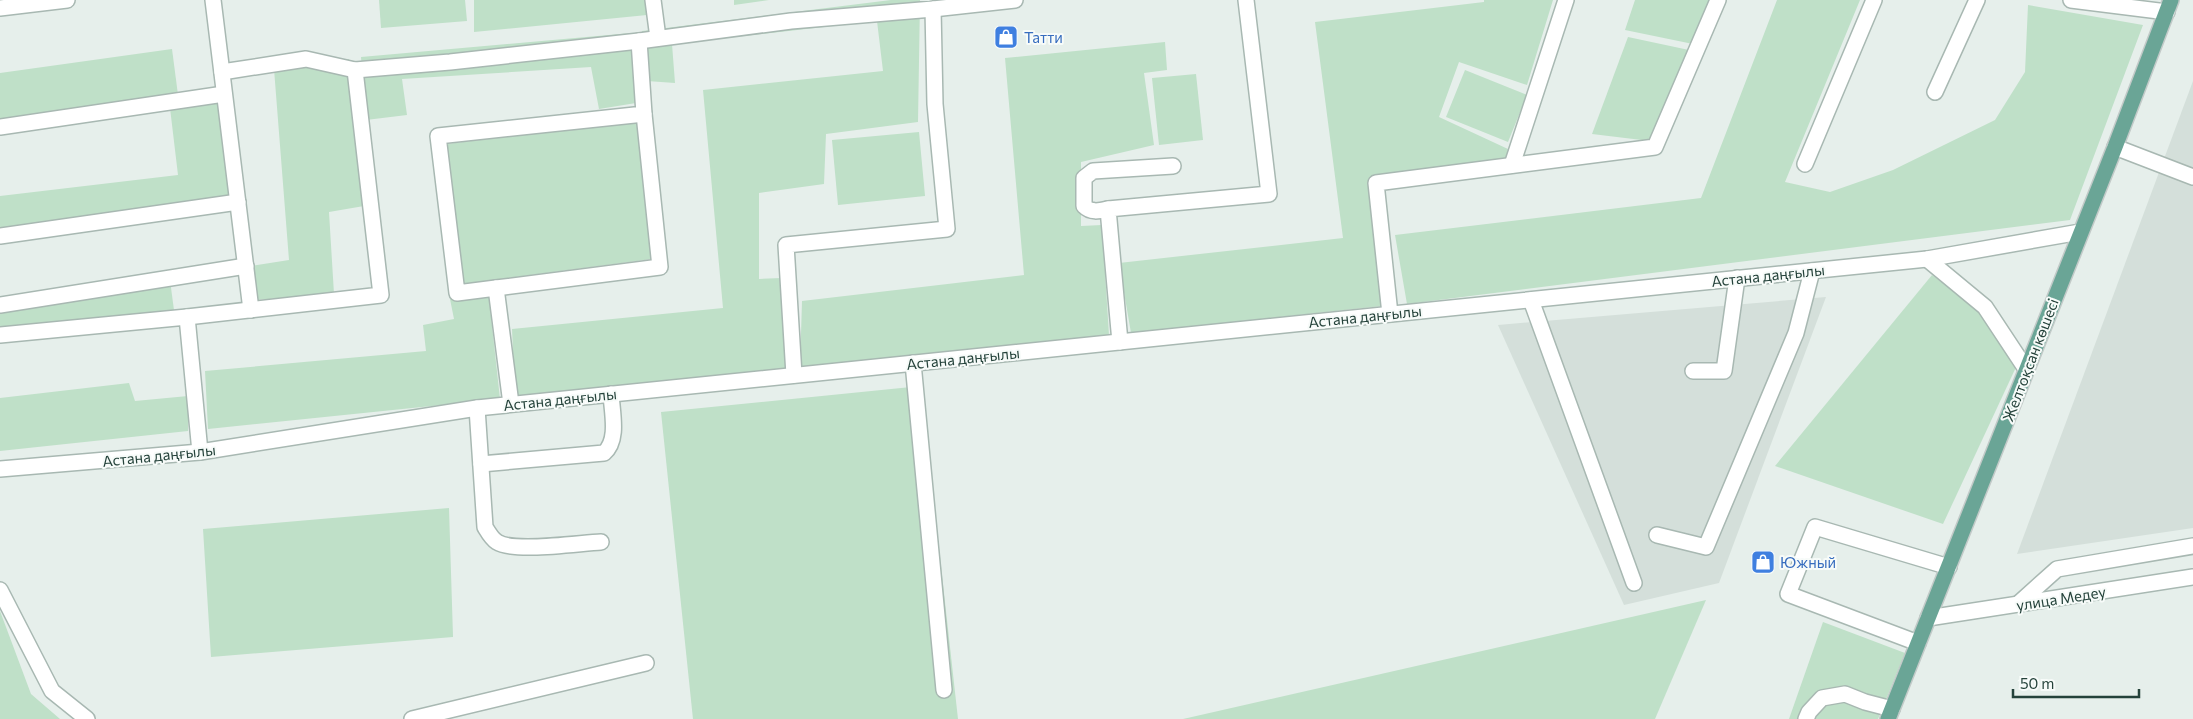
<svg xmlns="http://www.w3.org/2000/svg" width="2193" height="719" font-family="Commissioner,sans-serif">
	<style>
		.built { fill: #d4dfda }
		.green { fill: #bfe0c8 }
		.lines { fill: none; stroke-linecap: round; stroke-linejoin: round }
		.minor-casing { stroke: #a8b8b2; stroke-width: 18 }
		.major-casing { stroke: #c2cac8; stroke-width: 18 }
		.minor { stroke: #fff; stroke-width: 15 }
		.major { stroke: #6aa596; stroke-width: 15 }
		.labels { text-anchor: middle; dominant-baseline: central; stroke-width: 4; stroke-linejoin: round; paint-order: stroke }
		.shop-label { font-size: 15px; fill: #366cbe; stroke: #f7fbf9; text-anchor: start }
		.street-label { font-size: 15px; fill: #24423a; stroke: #f7fbf9 }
	</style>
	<rect width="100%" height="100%" fill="#e6efeb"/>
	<!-- built -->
	<g class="built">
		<path d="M 2193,81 L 2193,528 L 2017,554 Z"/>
		<path d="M 1826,297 L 1719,583 L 1624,605 L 1498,325 Z"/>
	</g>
	<!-- green -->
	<g class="green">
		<path d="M 379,0 L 465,0 L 467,21 L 381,28 Z"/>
		<path d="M 474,0 L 645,0 L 647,15 L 474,32 Z"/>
		<path d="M 734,0 L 769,0 L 734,5 Z"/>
		<path d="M 891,0 L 920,0 L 918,122 L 826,134 L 824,184 L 759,193 L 759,279 L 782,278 L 788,369 L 515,397 L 512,329 L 723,308 L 703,90 L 883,71 L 877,21 L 672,44 L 675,83 L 647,81 L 642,31 Z"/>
		<path d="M 1484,0 L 1553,0 L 1527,85 L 1459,62 L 1439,117 L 1508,149 L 1506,158 L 1369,180 L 1382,306 L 1131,333 L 1119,263 L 1343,238 L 1315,22 L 1484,2 Z"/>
		<path d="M 1635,0 L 1712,0 L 1693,44 L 1625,30 Z"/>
		<path d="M 1777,0 L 1860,0 L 1785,182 L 1830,192 L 1893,170 L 1995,120 L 2025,72 L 2028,5 L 2143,25 L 2070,220 L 1407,304 L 1395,235 L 1701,198 Z"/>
		<path d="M 631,33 L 636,103 L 599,109 L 591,67 L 402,79 L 407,115 L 366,120 L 361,57 Z"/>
		<path d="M 1628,37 L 1689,50 L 1650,141 L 1592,134 Z"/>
		<path d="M 1165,42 L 1167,70 L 1144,73 L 1154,145 L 1081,162 L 1081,226 L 1102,225 L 1109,335 L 800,367 L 802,301 L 1024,275 L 1005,58 Z"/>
		<path d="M 172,49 L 178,95 L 0,122 L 0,73 Z"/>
		<path d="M 349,59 L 364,206 L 329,212 L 334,294 L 256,300 L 251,266 L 289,260 L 274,69 Z"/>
		<path d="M 1465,70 L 1527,95 L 1508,142 L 1446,117 Z"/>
		<path d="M 1196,74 L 1203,140 L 1159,145 L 1152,78 Z"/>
		<path d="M 220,101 L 233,197 L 0,231 L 0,196 L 178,175 L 170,108 Z"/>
		<path d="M 637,121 L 652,259 L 463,284 L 447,144 Z"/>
		<path d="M 919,132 L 925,196 L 838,205 L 832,140 Z"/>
		<path d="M 1932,275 L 1981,312 L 2017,365 L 1943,524 L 1775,466 Z"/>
		<path d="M 170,280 L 175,318 L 0,332 L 0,308 Z"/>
		<path d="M 489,298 L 500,399 L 208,429 L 205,371 L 426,351 L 423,325 L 454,319 L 450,299 Z"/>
		<path d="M 129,383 L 135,401 L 188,396 L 188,431 L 0,451 L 0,398 Z"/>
		<path d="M 921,386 L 958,719 L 693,719 L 661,412 Z"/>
		<path d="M 449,508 L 453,637 L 211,657 L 203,529 Z"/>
		<path d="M 1706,600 L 1655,719 L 1183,719 Z"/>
		<path d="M 0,611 L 31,694 L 60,719 L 0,719 Z"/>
		<path d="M 1823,622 L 1905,653 L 1878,719 L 1789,719 Z"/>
	</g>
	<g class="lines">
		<!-- minor casing -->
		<g class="minor-casing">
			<g id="minor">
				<path d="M 213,0 L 251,310"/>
				<path d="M 653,0 L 658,38"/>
				<path d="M 2071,0 L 2167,12"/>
				<path d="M 0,8 L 67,0"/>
				<path d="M 222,72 L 306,59 L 355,70 L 450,62 L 639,41 L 791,21 L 933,9 L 1015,0"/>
				<path d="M 1935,92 L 1977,0"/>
				<path d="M 0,127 L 224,94"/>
				<path d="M 2115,147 L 2193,177"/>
				<path d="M 1805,164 L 1874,0"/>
				<path d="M 1512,165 L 1566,0"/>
				<path d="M 1108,209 C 1099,211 1091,213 1084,206 L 1084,178 L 1093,171 L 1173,166"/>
				<path d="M 0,236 L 238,202"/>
				<path d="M 1927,259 L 1985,307 L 2026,369"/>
				<path d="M 496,288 L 660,267 L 644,114"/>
				<path d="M 1531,300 L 1634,583"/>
				<path d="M 0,305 L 246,266"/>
				<path d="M 1390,314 L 1376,183 L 1655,147 L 1718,0"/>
				<path d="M 187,317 L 381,295 L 355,70"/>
				<path d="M 0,335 L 187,317 L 200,452"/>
				<path d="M 1120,342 L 1108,209 L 1269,194 L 1246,0"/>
				<path d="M 913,363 L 944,690"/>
				<path d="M 1693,371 L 1724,371 L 1737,278"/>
				<path d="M 794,375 L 786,245 L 947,229 L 935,104 L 933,9"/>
				<path d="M 511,404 L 496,288 L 457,293 L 438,136 L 644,114 L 639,41"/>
				<path d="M 477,408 L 485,527 C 488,532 492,539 497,542 C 514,553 579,543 601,542"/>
				<path d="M 481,464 L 604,453 C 619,440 612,413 611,394"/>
				<path d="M 0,469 L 200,452 L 477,408 L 1927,259 L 2080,232"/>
				<path d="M 1657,535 L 1706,547 L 1796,333 L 1812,271"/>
				<path d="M 0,590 L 52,691 L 87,719"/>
				<path d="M 2018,604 L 2057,569 L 2193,546"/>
				<path d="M 1928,618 L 2193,577"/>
				<path d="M 1918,643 L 1788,594 L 1815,527 L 1949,567"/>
				<path d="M 412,719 L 646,663"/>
				<path d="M 1806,719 L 1809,712 L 1822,698 L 1845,694 L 1865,702 L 1892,709"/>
			</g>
		</g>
		<!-- major casing -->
		<g class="major-casing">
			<path id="major" d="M 1888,719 L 2115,147 L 2171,0"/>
		</g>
		<!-- minor -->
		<use href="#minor" class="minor"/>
		<!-- major -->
		<use href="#major" class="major"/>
	</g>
	<!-- icons -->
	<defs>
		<g id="shop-square" transform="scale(1.25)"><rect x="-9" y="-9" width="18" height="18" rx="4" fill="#3f7fe0" stroke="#f7fbf9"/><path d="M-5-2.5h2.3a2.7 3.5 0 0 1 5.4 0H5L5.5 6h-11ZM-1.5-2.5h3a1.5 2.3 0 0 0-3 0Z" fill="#fff"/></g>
	</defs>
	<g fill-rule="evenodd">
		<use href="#shop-square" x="1006" y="37"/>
		<use href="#shop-square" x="1763" y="562"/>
	</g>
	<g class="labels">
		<!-- shop labels -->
		<g class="shop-label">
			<text x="1024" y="37">Татти</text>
			<text x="1780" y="562">Южный</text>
		</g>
		<!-- street labels -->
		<g class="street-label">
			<text transform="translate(1768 275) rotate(-6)">Астана даңғылы</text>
			<text transform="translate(1365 316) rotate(-6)">Астана даңғылы</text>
			<text transform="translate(963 358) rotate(-6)">Астана даңғылы</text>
			<text transform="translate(2030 360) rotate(-69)">Желтоқсан көшесі</text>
			<text transform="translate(560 399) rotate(-6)">Астана даңғылы</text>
			<text transform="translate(159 455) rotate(-6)">Астана даңғылы</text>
			<text transform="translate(2061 598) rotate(-9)">улица Медеу</text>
		</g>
	</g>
	<!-- scale -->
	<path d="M2013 689v8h126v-8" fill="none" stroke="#24423a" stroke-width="2.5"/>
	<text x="2020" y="689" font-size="15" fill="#24423a" stroke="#f7fbf9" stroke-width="4" paint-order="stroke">50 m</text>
</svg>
